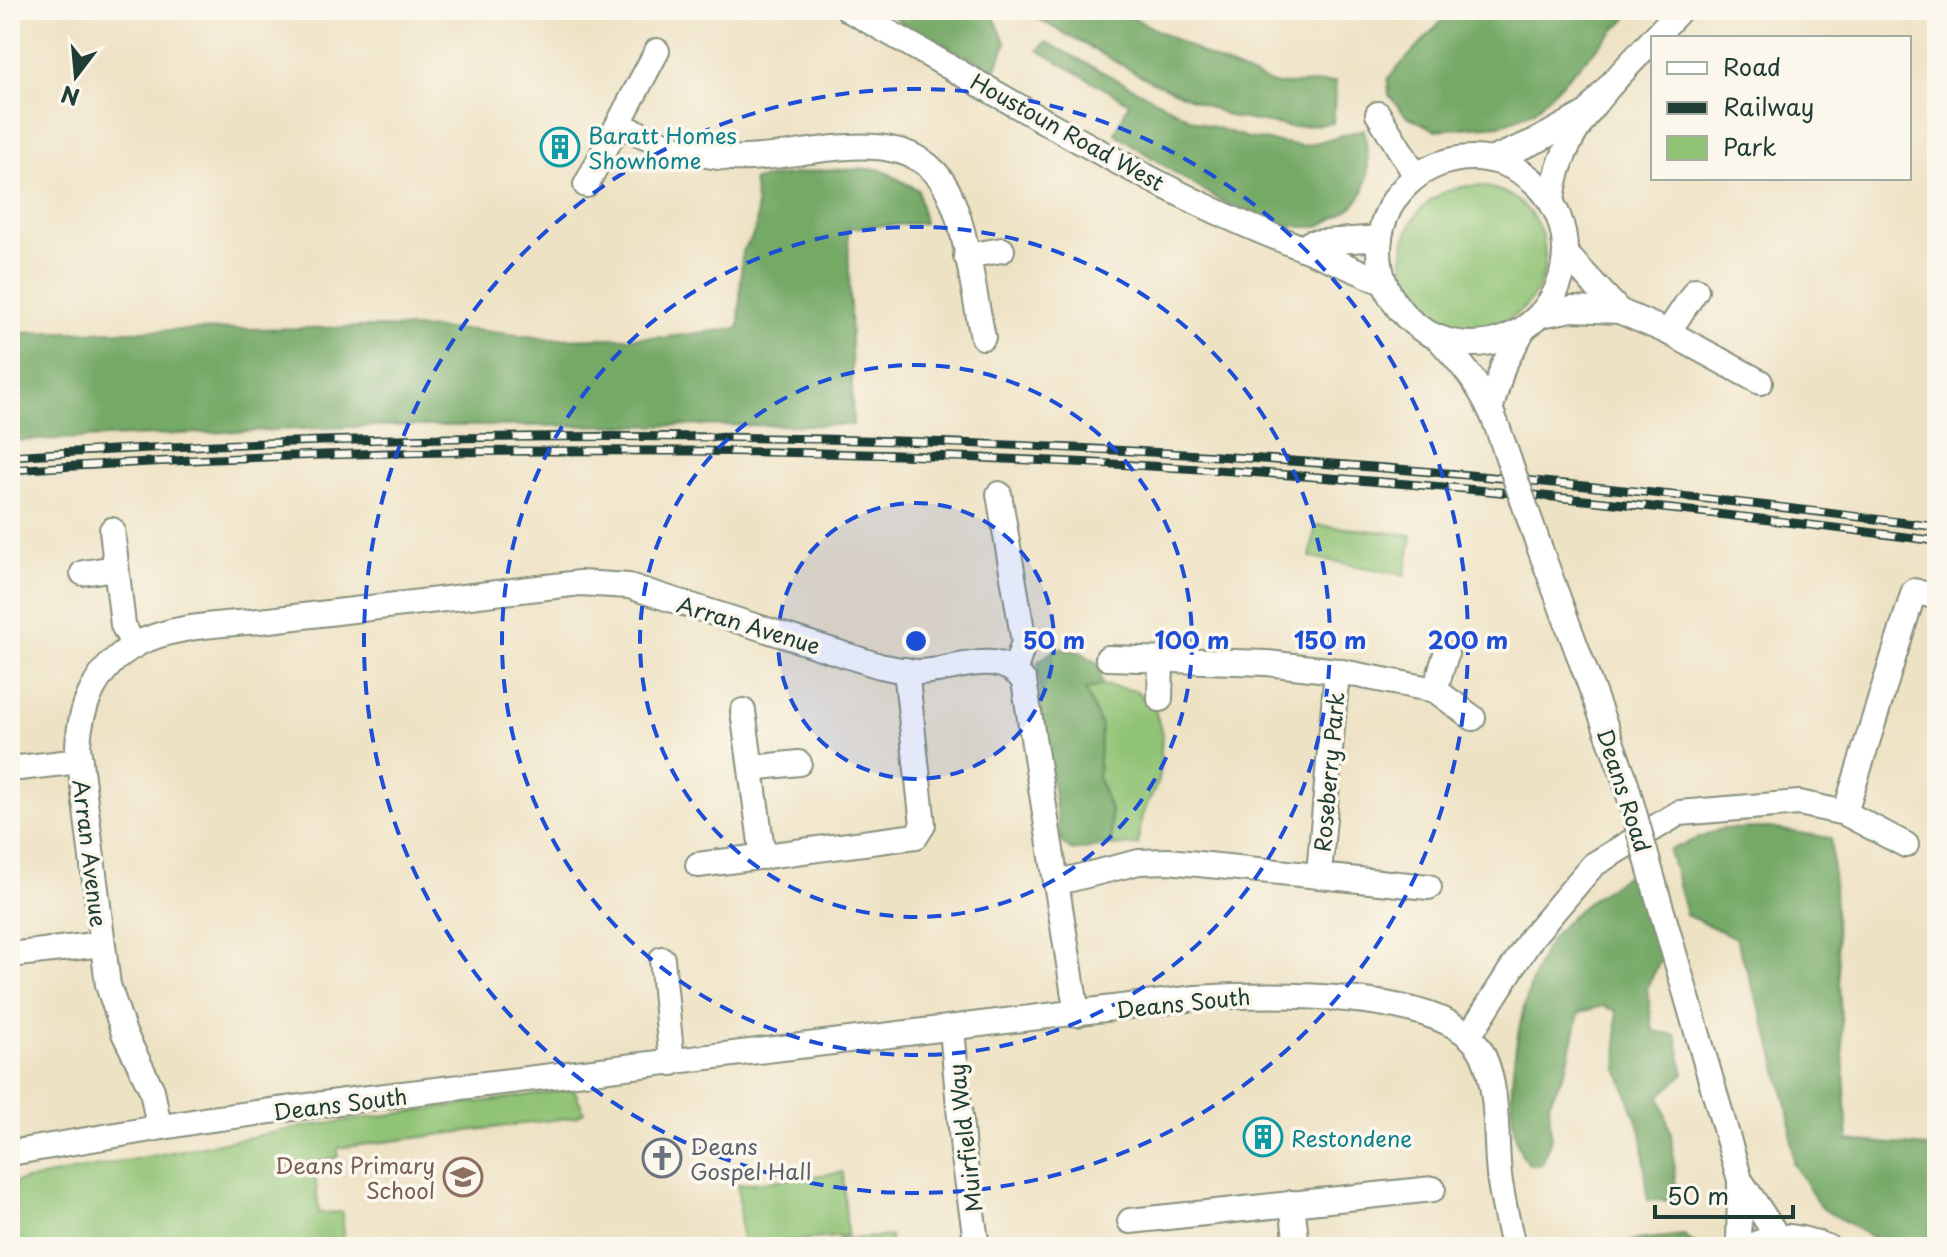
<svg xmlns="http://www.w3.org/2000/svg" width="1947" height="1257" font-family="'Playpen Sans',sans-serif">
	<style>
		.green { fill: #90c375; stroke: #588054; stroke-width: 2 }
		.forest { fill: #74a966; stroke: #4a734d; stroke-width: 2 }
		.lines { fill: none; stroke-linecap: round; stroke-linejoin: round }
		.minor-casing { stroke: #86907c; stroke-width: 28 }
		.minor { stroke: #fff; stroke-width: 24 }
		.rail-casing { stroke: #1f3d34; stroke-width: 9 }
		.rail { stroke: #fbf7ec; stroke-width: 6; stroke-dasharray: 18; stroke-linecap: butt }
		.minor-bridge-casing { stroke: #86907c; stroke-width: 28; stroke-linecap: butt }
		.minor-bridge { stroke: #fff; stroke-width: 24 }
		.ring { fill: none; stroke: #1d4ed8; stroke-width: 4; stroke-dasharray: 14 10 }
		.labels { text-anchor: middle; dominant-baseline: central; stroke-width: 7; stroke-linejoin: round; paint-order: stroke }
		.street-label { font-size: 22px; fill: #1f3d34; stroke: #fbf7ec }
		.culture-label { font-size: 22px; fill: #0d838f; stroke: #fbf7ec; text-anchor: start }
		.worship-label { font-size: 22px; fill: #5b616d; stroke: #fbf7ec; text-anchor: start }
		.education-label { font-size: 22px; fill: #785e54; stroke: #fbf7ec; text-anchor: end }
		.centre { fill: #1d4ed8; stroke: #fbf7ec; stroke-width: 4 }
		.ring-label { font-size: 24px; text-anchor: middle; font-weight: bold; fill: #1d4ed8; stroke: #fbf7ec; stroke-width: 7; stroke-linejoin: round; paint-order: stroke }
	</style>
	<rect width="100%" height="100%" fill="#fbf7ec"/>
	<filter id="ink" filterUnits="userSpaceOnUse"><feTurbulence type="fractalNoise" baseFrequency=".0125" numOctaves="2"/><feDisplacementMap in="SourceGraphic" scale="16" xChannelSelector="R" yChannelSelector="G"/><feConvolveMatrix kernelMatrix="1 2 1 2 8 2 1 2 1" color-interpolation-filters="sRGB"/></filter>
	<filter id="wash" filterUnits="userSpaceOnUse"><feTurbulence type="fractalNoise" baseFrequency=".006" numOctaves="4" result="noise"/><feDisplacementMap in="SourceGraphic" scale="32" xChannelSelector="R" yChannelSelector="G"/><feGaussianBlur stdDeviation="1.8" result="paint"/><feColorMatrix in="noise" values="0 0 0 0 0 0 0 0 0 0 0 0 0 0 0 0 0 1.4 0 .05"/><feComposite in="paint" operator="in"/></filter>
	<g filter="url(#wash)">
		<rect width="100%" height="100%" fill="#eee2c4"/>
		<!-- green -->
		<g class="green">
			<circle cx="1474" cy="257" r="71"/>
			<path d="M 1316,525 L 1412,535 L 1405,575 L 1310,557 Z"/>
			<path d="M 1102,685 L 1137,691 L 1145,700 L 1153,702 L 1162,734 L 1159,781 L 1142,815 L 1138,845 L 1112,846 L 1111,811 L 1098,777 L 1101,726 L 1086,691 Z"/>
			<path d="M 574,1089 L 584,1112 L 575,1117 L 338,1148 L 338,1157 L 314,1163 L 319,1213 L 342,1212 L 345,1247 L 10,1247 L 10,1183 L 302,1127 Z"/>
			<path d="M 843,1172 L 847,1236 L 742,1245 L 738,1185 Z"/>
			<path d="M 890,1236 L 891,1247 L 839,1247 L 838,1240 Z"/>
		</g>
		<!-- forest -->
		<g class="forest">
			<path d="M 884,10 L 991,10 L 1006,44 L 995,70 L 909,28 Z"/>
			<path d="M 1022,10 L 1118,10 L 1215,60 L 1276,85 L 1336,82 L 1333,123 L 1292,127 L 1232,117 L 1151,81 Z"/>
			<path d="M 1452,10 L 1635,10 L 1533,112 L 1501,125 L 1435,130 L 1405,115 L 1389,95 L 1388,78 Z"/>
			<path d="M 1046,42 L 1195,121 L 1248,138 L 1304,146 L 1364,129 C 1369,163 1375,197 1340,215 C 1332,219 1321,227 1313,227 C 1248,230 1167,167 1115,133 L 1129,103 L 1038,50 Z"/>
			<path d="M 880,169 L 918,190 L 924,223 L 848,228 L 853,425 L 372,426 L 10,441 L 10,333 L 374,327 L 475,330 L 551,339 L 667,337 L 739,328 L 742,251 C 763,229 757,208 753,180 L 821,170 Z"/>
			<path d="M 1057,648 L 1080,652 L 1099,664 L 1102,685 L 1085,690 L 1101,726 L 1098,777 L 1110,811 L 1111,845 L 1072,851 L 1061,842 L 1041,710 L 1038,662 Z"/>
			<path d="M 1770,828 L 1831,838 L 1848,1140 L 1937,1148 L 1937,1247 L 1889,1247 L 1820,1207 L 1793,1162 L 1790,1118 L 1770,1039 L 1736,938 L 1686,915 L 1669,850 L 1721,829 Z"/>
			<path d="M 1637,869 L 1663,956 L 1647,987 L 1653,1031 L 1676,1035 L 1684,1074 L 1660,1095 L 1671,1134 L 1677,1201 L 1648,1200 L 1642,1135 L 1618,1069 L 1616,1011 L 1602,1006 L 1579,1013 L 1567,1066 L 1549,1103 L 1551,1138 L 1542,1164 L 1530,1165 C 1490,1127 1523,971 1556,933 C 1578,906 1608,887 1637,869 Z"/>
			<path d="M 1684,1235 L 1698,1247 L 1572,1247 Z"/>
		</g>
	</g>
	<g filter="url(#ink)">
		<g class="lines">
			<!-- minor casing -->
			<g class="minor-casing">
				<g id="minor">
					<path d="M 849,10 C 976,80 1101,159 1233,219 C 1283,242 1335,259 1384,283"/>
					<path d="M 1654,38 L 1680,10"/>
					<path d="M 1378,114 L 1416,176"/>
					<path d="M 620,125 C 655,141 692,156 731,158 C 800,163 917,109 952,200 C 969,242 973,293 983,337"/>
					<circle cx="1472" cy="251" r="93"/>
					<path d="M 1491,160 L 1538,140 L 1585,114"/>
					<path d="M 586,185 L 657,51"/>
					<path d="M 1552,201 C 1559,132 1608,88 1653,39"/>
					<path d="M 1310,243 L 1380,238"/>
					<path d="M 966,256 L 1002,250"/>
					<path d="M 1619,311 L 1668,332 L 1760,382"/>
					<path d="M 1541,315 L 1572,309 L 1619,311 L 1566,254"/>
					<path d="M 1668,332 L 1696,290"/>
					<path d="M 1437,337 C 1464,366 1485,391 1498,429"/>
					<path d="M 1491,407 L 1503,366 L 1523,330"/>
					<path d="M 999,494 L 1024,642 L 1015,669"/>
					<path d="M 112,530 L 123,625 L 134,646"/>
					<path d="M 1540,549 L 1624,777"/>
					<path d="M 83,573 L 115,568"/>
					<path d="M 1108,658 L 1267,663 L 1337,671 L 1319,874"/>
					<path d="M 1337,671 L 1435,690 L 1473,718"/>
					<path d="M 1435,690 L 1446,654"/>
					<path d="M 1160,699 L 1161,662"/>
					<path d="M 743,711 L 763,857"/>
					<path d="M 751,768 L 799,763"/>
					<path d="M 10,769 L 80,761"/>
					<path d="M 1906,845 L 1845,813 L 1914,591 L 1937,597"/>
					<path d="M 698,865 L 916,836 L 923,825 L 906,670"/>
					<path d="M 1059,882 L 1139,862 L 1168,861 L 1429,887"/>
					<path d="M 1656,891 L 1740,1180 L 1777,1236"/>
					<path d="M 10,955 L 102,944"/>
					<path d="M 662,959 L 672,1063"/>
					<path d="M 952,1029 L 963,1151 L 977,1247"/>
					<path d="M 1470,1034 L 1532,937 L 1593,865 L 1679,813 L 1799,803 L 1845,813"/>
					<path d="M 159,1127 L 152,1090 L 124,1033 L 108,985 L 78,746 C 80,705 97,667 135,645 C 175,623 233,625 278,619 C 378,607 479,595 580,583 L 629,586 L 880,666 C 892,668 905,672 918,672 C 953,672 999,646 1024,681 L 1077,1014"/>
					<path d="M 10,1153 L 204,1120 L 353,1100 L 1196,998 C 1260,994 1453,987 1483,1055 C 1499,1090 1495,1137 1499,1175 C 1502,1199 1508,1223 1513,1247"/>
					<path d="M 1292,1203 L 1297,1247"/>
					<path d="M 1130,1221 L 1433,1189"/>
					<path d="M 1739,1247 L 1740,1182"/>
					<path d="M 1752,1247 C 1776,1230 1802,1237 1827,1247"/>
				</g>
			</g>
			<!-- minor -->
			<use href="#minor" class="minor"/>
			<!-- rail casing -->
			<g class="rail-casing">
				<g id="rail">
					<path d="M 10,456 C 652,414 1300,442 1937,527"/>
					<path d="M 10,470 C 652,428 1299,456 1937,541"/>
				</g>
			</g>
			<!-- rail -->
			<use href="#rail" class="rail"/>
			<!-- minor-bridge casing -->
			<g class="minor-bridge-casing">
				<g id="minor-bridge">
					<path d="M 1498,429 L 1540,549"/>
					<path d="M 1624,777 L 1656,891"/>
				</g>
			</g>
			<!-- minor-bridge -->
			<use href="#minor-bridge" class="minor-bridge"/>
		</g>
	</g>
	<!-- distance rings -->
	<circle cx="916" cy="641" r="138" fill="#1d4ed8" fill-opacity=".12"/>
	<g class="ring">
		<circle cx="916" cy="641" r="138"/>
		<circle cx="916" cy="641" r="276"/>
		<circle cx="916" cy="641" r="414"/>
		<circle cx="916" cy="641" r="552"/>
	</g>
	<!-- icons -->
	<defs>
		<g id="building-ring" transform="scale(2)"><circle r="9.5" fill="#fbf7ec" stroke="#0f9aa8" stroke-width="1.5"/><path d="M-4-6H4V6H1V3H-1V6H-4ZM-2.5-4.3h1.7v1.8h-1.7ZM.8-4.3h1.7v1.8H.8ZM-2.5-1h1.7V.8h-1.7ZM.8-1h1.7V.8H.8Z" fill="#0f9aa8"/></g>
		<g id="church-ring" transform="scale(2)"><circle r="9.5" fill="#fbf7ec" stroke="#6b7280" stroke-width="1.5"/><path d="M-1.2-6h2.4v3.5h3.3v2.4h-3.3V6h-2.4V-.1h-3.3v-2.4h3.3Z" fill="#6b7280"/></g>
		<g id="school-ring" transform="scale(2)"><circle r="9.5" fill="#fbf7ec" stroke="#8d6e63" stroke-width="1.5"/><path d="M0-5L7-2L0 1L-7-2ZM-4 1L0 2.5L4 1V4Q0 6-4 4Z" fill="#8d6e63"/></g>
	</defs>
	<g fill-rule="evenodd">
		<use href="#building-ring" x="560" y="147"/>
		<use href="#building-ring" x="1263" y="1137"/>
		<use href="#church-ring" x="662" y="1158"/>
		<use href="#school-ring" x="463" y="1177"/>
	</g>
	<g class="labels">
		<!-- street labels -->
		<g class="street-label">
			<text transform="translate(1068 131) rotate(29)">Houstoun Road West</text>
			<text transform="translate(749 624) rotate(17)">Arran Avenue</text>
			<text transform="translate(1328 772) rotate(-85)">Roseberry Park</text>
			<text transform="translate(1625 790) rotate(72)">Deans Road</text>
			<text transform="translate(91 853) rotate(83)">Arran Avenue</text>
			<text transform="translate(1183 1002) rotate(-6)">Deans South</text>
			<text transform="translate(340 1103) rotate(-7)">Deans South</text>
			<text transform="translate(964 1138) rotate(-97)">Muirfield Way</text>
		</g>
		<!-- culture labels -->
		<g class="culture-label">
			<text x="588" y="134">Baratt Homes<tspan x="588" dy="25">Showhome</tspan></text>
			<text x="1291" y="1137">Restondene</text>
		</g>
		<!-- worship labels -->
		<g class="worship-label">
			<text x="690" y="1145">Deans<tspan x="690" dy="25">Gospel Hall</tspan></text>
		</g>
		<!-- education labels -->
		<g class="education-label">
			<text x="435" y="1164">Deans Primary<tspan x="435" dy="25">School</tspan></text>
		</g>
	</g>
	<circle cx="916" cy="641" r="12" class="centre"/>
	<g class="ring-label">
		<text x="1054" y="649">50 m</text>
		<text x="1192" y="649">100 m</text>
		<text x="1330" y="649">150 m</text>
		<text x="1468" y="649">200 m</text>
	</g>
	<!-- margin -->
	<rect width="1947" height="1257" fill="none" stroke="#fbf7ec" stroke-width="40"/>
	<!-- legend -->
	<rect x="1651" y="36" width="260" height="144" fill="#fbf7ec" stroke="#a3ada2" stroke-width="2"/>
	<rect x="1667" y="62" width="40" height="12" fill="#ffffff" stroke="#a3ada2" stroke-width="2"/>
	<text x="1723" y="76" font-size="24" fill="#1f3d34">Road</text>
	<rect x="1667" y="102" width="40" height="12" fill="#1f3d34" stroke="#a3ada2" stroke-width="2"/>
	<text x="1723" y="116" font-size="24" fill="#1f3d34">Railway</text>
	<rect x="1667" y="136" width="40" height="24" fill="#90c375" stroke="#a3ada2" stroke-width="2"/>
	<text x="1723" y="156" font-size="24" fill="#1f3d34">Park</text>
	<!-- north arrow -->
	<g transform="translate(76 76) rotate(196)" stroke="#fbf7ec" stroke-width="6" paint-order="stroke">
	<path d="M0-6L14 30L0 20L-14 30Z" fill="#1f3d34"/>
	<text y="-12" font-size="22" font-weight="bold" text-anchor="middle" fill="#1f3d34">N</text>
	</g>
	<!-- scale -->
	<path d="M1655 1205v12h138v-12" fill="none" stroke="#1f3d34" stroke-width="4"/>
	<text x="1667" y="1205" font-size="24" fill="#1f3d34" stroke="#fbf7ec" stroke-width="6" paint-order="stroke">50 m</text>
</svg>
